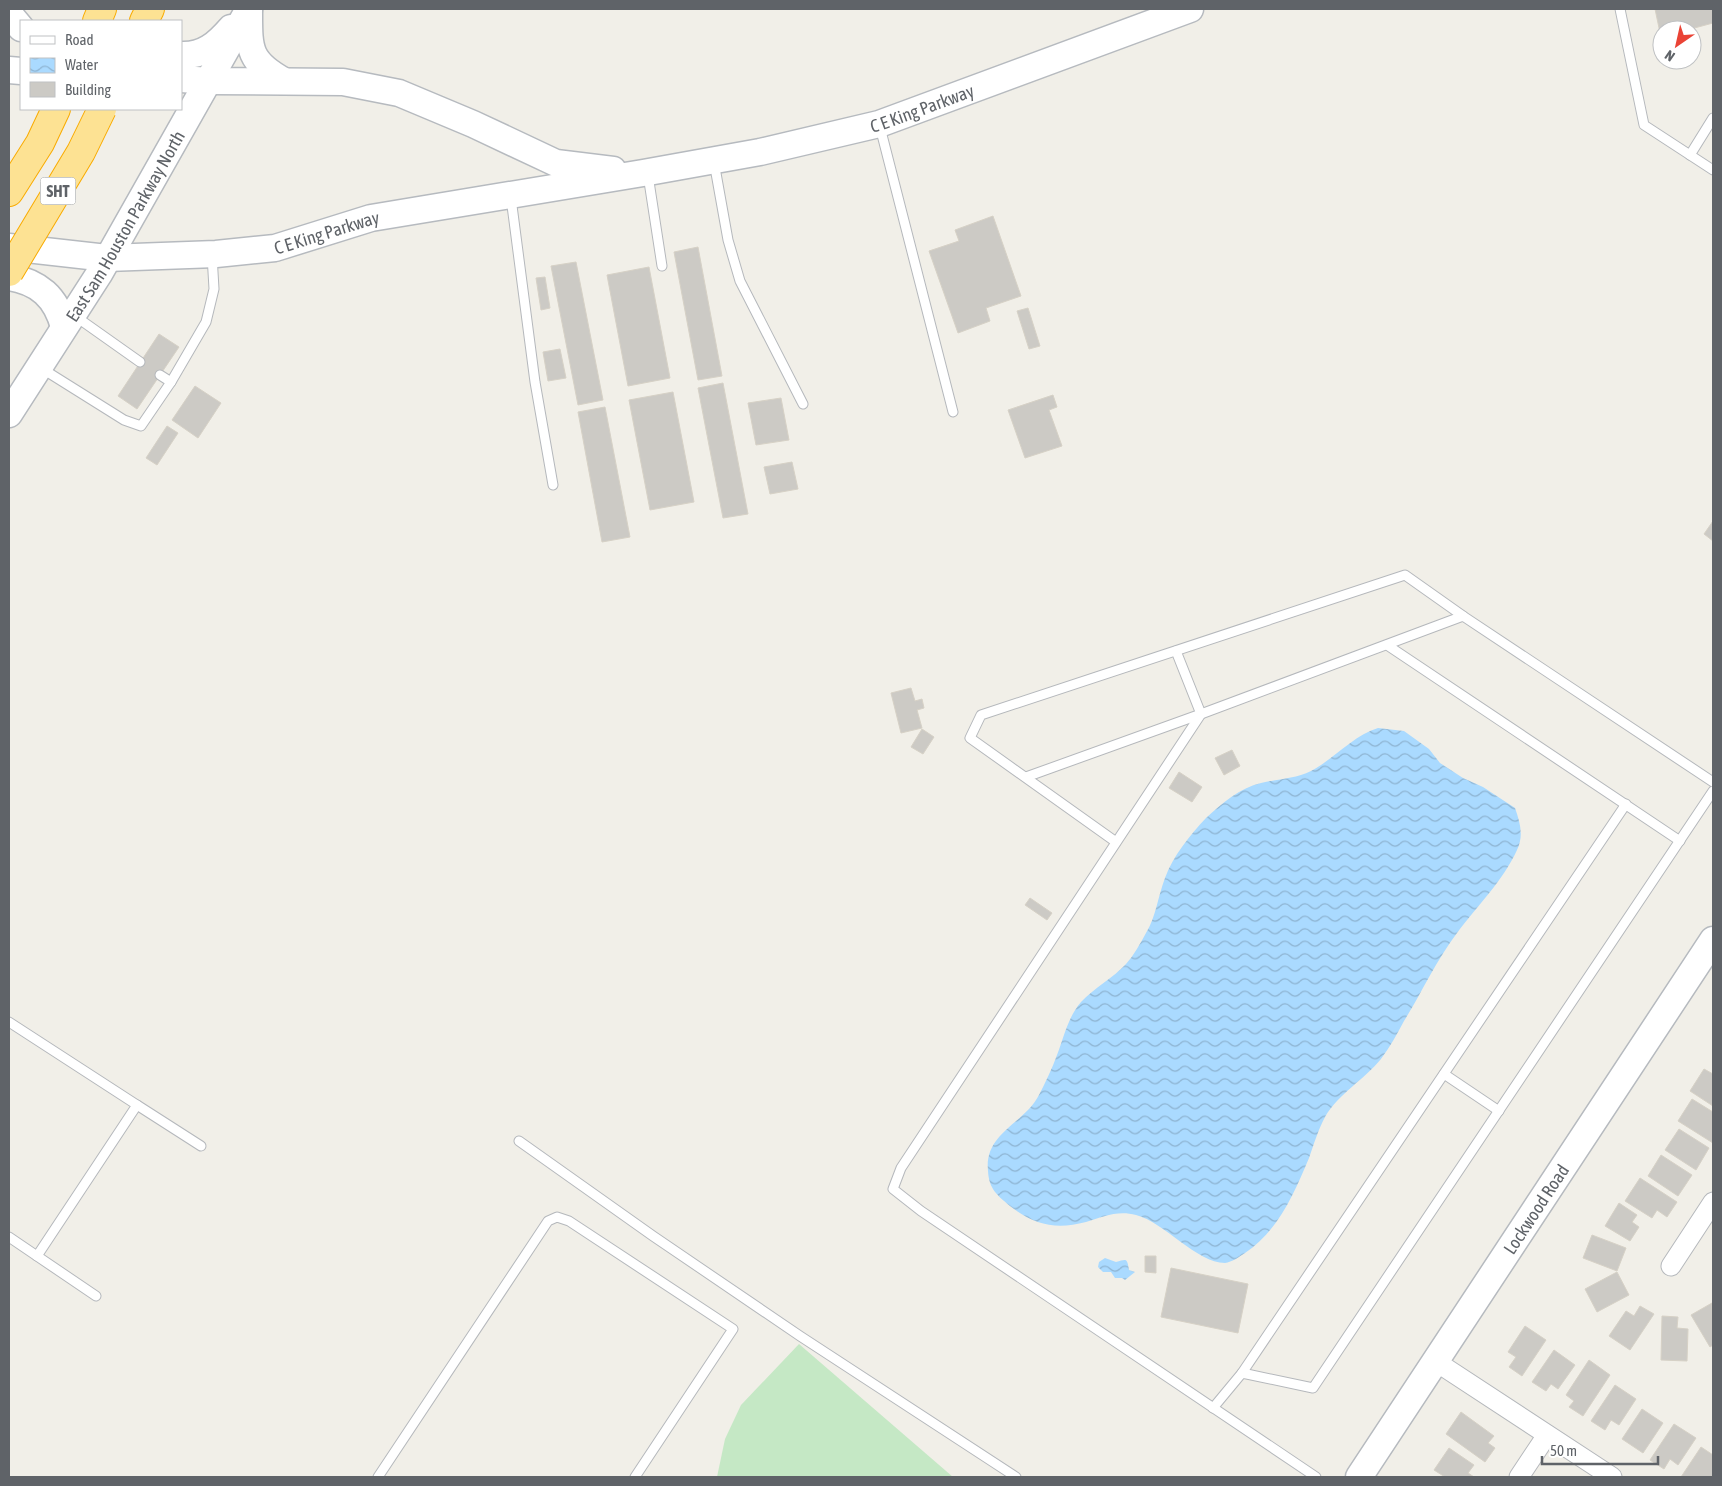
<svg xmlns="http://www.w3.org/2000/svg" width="1722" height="1486" font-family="'Asap Condensed',sans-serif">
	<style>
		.pitch { fill: #c5e8c5 }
		.water { fill: url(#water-waves) }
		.building { fill: #cccac5; stroke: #d6d1c6 }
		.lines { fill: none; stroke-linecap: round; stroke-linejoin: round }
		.service-casing { stroke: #b5b8bc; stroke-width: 11 }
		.minor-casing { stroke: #b5b8bc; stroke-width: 21 }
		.secondary-casing { stroke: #b6babf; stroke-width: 29 }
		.motorway-casing { stroke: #f9ab00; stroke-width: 30 }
		.service { stroke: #fff; stroke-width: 9 }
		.minor { stroke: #fff; stroke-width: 19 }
		.secondary { stroke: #fff; stroke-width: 26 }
		.motorway { stroke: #fde293; stroke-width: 28 }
		.motorway-bridge-casing { stroke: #f9ab00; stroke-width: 30; stroke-linecap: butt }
		.motorway-bridge { stroke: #fde293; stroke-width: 28 }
		.labels { text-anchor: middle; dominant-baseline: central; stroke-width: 4.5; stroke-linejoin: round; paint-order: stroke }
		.shield { fill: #fff; stroke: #8f9295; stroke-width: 1 }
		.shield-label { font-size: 16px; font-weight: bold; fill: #5f6368 }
		.street-label { font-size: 18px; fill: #5f6368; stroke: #fff }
	</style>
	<defs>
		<pattern id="water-waves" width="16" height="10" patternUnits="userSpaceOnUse" patternTransform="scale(1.25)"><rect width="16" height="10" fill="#aadaff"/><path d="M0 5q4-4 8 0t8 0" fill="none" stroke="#8eb4d2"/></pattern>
	</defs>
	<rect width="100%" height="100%" fill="#f1efe8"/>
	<!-- pitch -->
	<path class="pitch" d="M 799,1344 L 953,1477 L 717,1477 L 725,1439 L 741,1405 Z"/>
	<!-- water -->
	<g class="water">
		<path d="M 1378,728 L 1404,731 L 1429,749 L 1440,763 L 1463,778 L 1483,787 L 1515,808 C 1520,822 1524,836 1517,850 C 1503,881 1477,906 1457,933 C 1436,961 1422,992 1404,1021 C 1397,1034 1390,1047 1381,1059 C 1364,1080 1339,1093 1325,1117 C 1318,1130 1314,1144 1309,1158 C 1294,1194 1278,1231 1245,1253 C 1239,1257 1232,1262 1225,1263 C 1197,1263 1164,1222 1136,1215 C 1117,1210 1103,1217 1086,1222 C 1056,1230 1034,1225 1010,1206 C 997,1195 989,1189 988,1171 C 984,1133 1024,1124 1039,1095 C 1045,1083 1052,1069 1057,1055 C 1064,1037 1068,1017 1081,1002 C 1094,988 1113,978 1126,964 C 1134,955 1140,944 1146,933 C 1156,917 1158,896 1165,878 C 1173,856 1190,835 1206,818 C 1222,803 1240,788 1261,783 C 1277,779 1295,779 1311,771 C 1334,759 1354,735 1378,728 Z"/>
		<path d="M 1105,1258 L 1116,1262 C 1127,1259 1127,1258 1129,1270 L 1135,1272 L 1125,1280 L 1122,1278 L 1115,1278 L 1111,1272 L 1103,1272 L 1098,1267 L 1099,1262 Z"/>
	</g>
	<!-- building -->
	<g class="building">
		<path d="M 1655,9 L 1713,9 L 1713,23 L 1687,30 L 1662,30 L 1662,42 Z"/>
		<path d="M 993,216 L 1021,296 L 986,308 L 990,321 L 958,333 L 929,251 L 959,241 L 955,230 Z"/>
		<path d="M 698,247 L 722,376 L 698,380 L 674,252 Z"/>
		<path d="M 576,262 L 603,400 L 578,405 L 551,266 Z"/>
		<path d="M 649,267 L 670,378 L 628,386 L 607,275 Z"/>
		<path d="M 545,277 L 550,308 L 541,310 L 536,278 Z"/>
		<path d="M 1028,308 L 1040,346 L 1029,349 L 1017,311 Z"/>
		<path d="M 159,334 L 179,347 L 137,409 L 118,396 Z"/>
		<path d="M 560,349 L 566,378 L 548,381 L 543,352 Z"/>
		<path d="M 723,383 L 748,514 L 723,518 L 698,388 Z"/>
		<path d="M 195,386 L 221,403 L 198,438 L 172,420 Z"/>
		<path d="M 673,392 L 694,502 L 650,510 L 629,400 Z"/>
		<path d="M 1053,395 L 1057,407 L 1049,410 L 1062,446 L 1025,458 L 1008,410 Z"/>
		<path d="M 781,398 L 789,440 L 756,445 L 748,403 Z"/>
		<path d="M 605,407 L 630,537 L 602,542 L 578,412 Z"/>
		<path d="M 167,426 L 178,433 L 157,465 L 146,458 Z"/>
		<path d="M 792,462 L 798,489 L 770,494 L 764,467 Z"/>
		<path d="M 1713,521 L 1713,541 L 1704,534 Z"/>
		<path d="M 911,688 L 915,701 L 922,699 L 924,708 L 917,710 L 922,728 L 901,733 L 891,693 Z"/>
		<path d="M 922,729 L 934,737 L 923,754 L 911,747 Z"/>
		<path d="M 1232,750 L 1240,766 L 1224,775 L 1215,758 Z"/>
		<path d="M 1179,772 L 1202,787 L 1192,802 L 1169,788 Z"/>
		<path d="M 1030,898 L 1052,913 L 1047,920 L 1025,905 Z"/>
		<path d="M 1704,1069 L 1713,1074 L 1713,1106 L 1690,1091 Z"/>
		<path d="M 1692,1099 L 1713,1112 L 1713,1143 L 1678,1121 Z"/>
		<path d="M 1679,1129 L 1709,1148 L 1696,1170 L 1665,1150 Z"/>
		<path d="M 1661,1155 L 1692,1175 L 1678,1196 L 1648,1176 Z"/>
		<path d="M 1640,1178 L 1677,1202 L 1667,1217 L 1657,1210 L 1652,1218 L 1625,1201 Z"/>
		<path d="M 1619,1203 L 1637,1215 L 1632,1222 L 1639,1227 L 1630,1241 L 1605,1226 Z"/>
		<path d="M 1592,1235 L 1626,1248 L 1617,1271 L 1583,1258 Z"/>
		<path d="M 1145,1256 L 1156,1256 L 1156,1273 L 1145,1272 Z"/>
		<path d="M 1171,1268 L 1248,1284 L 1238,1333 L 1161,1317 Z"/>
		<path d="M 1617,1272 L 1629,1295 L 1597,1312 L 1585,1289 Z"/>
		<path d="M 1712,1303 L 1713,1345 L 1710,1347 L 1691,1315 Z"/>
		<path d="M 1640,1306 L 1654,1314 L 1630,1350 L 1609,1336 L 1626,1311 L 1634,1316 Z"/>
		<path d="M 1662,1316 L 1678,1317 L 1677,1328 L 1688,1329 L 1687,1361 L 1661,1360 Z"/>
		<path d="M 1525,1326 L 1546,1340 L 1522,1376 L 1509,1367 L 1516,1357 L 1508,1352 Z"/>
		<path d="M 1554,1350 L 1575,1365 L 1558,1389 L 1551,1384 L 1546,1391 L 1532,1382 Z"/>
		<path d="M 1589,1360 L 1610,1375 L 1583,1416 L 1569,1407 L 1574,1401 L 1566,1395 Z"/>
		<path d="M 1615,1385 L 1636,1399 L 1619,1425 L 1611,1420 L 1605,1430 L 1591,1421 Z"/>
		<path d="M 1642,1409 L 1663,1423 L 1643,1453 L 1622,1439 Z"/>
		<path d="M 1461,1412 L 1494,1436 L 1488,1443 L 1495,1448 L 1485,1462 L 1446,1434 Z"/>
		<path d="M 1674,1424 L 1696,1438 L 1678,1465 L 1670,1459 L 1664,1469 L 1650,1460 Z"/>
		<path d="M 1701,1447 L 1713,1455 L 1713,1475 L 1712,1477 L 1681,1477 Z"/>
		<path d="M 1449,1448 L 1474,1465 L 1468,1473 L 1474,1477 L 1445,1477 L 1434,1470 Z"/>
	</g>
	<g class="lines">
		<!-- service casing -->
		<g class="service-casing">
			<g id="service">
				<path d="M 1620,9 L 1644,125 L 1713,170"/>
				<path d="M 880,127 L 953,412"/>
				<path d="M 1690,155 L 1713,118"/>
				<path d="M 714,162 L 728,240 L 740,281 L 803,404"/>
				<path d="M 648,175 L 662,266"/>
				<path d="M 511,198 L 535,382 L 553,485"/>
				<path d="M 75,316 L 140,362"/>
				<path d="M 41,368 L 124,420 L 141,426 L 171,382 L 206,322 L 214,289 L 212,255"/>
				<path d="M 160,375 L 171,382"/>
				<path d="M 1387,645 L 1680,841"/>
				<path d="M 1176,651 L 1201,714 L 901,1168 L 893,1189 L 921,1211 L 1316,1477"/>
				<path d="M 1026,777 L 1201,714 L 1463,616 L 1713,782"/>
				<path d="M 1116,842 L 970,738 L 981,715 L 1405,575 L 1463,616"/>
				<path d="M 9,1022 L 137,1105 L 37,1256 L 9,1237"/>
				<path d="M 1444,1074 L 1499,1111"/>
				<path d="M 137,1105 L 201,1146"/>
				<path d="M 519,1141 L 653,1236 L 800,1336 L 1016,1477"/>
				<path d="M 37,1256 L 96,1296"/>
				<path d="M 1242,1373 L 1626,804"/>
				<path d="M 1213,1408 L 1242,1373 L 1313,1388 L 1713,791"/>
				<path d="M 378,1477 L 548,1221 L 557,1217 L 569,1221 L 733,1329 L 635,1477"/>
			</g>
		</g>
		<!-- minor casing -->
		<g class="minor-casing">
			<g id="minor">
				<path d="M 1671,1266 L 1713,1202"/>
				<path d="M 1435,1361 L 1612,1477"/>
				<path d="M 1519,1477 L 1547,1435"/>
			</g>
		</g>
		<!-- secondary casing -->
		<g class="secondary-casing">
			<g id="secondary">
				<path d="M 9,9 L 11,16 L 21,28"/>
				<path d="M 249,10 C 249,49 248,61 284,81"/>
				<path d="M 181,55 C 204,56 217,44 231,28"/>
				<path d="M 9,70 L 21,71"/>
				<path d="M 181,79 L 210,81 L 343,82 L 399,93 L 473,124 L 556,163 L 613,170"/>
				<path id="s1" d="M 9,247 L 107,258 L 216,254 L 275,248 L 371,218 L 643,173 L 760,152 L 879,124 L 1190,9"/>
				<path d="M 9,277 C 39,282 56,297 64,327"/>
				<path id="s2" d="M 9,414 L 99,274 L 249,9"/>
				<path id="s3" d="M 1359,1477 L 1713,940"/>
			</g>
		</g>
		<!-- motorway casing -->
		<g class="motorway-casing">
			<g id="motorway">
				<path d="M 97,21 L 102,9"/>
				<path d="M 144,21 L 150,9"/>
				<path d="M 9,192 L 40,143 L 56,109"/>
			</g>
		</g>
		<!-- service -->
		<use href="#service" class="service"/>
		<!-- minor -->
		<use href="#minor" class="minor"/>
		<!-- secondary -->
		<use href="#secondary" class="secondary"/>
		<!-- motorway -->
		<use href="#motorway" class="motorway"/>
		<!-- motorway-bridge casing -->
		<g class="motorway-bridge-casing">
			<path id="motorway-bridge" d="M 9,272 L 81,152 L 102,109"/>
		</g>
		<!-- motorway-bridge -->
		<use href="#motorway-bridge" class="motorway-bridge"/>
	</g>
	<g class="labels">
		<!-- shield labels -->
		<rect class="shield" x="40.5" y="177.5" width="35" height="27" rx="4"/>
		<g class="shield-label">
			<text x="58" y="191">SHT</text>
		</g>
		<!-- street labels -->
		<g class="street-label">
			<text stroke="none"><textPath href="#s1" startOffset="930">C E King Parkway</textPath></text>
			<text stroke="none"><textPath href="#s2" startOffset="221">East Sam Houston Parkway North</textPath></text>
			<text stroke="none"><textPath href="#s1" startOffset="321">C E King Parkway</textPath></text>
			<text stroke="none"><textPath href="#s3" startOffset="321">Lockwood Road</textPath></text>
		</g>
	</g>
	<!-- border -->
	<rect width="1722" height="1486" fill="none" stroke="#5f6368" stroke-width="20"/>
	<!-- legend -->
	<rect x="20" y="20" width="162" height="90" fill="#ffffff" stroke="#bfc1c3"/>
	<rect x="30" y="36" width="25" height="8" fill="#ffffff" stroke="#bfc1c3"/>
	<text x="65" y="45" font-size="15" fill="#5f6368">Road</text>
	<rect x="30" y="58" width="25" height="15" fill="url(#water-waves)" stroke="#bfc1c3"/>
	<text x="65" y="70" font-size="15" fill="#5f6368">Water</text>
	<rect x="30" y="82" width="25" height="15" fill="#cccac5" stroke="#bfc1c3"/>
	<text x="65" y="95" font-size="15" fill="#5f6368">Building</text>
	<!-- north arrow -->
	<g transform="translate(1677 45) rotate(214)"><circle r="24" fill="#ffffff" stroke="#bfc1c3"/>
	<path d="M0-4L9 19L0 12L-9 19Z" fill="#ea4335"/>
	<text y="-8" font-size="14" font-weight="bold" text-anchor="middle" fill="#5f6368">N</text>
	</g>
	<!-- scale -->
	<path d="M1542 1456v8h116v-8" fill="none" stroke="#5f6368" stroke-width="2.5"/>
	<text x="1550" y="1456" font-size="15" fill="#5f6368" stroke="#ffffff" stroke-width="4" paint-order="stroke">50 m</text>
</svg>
